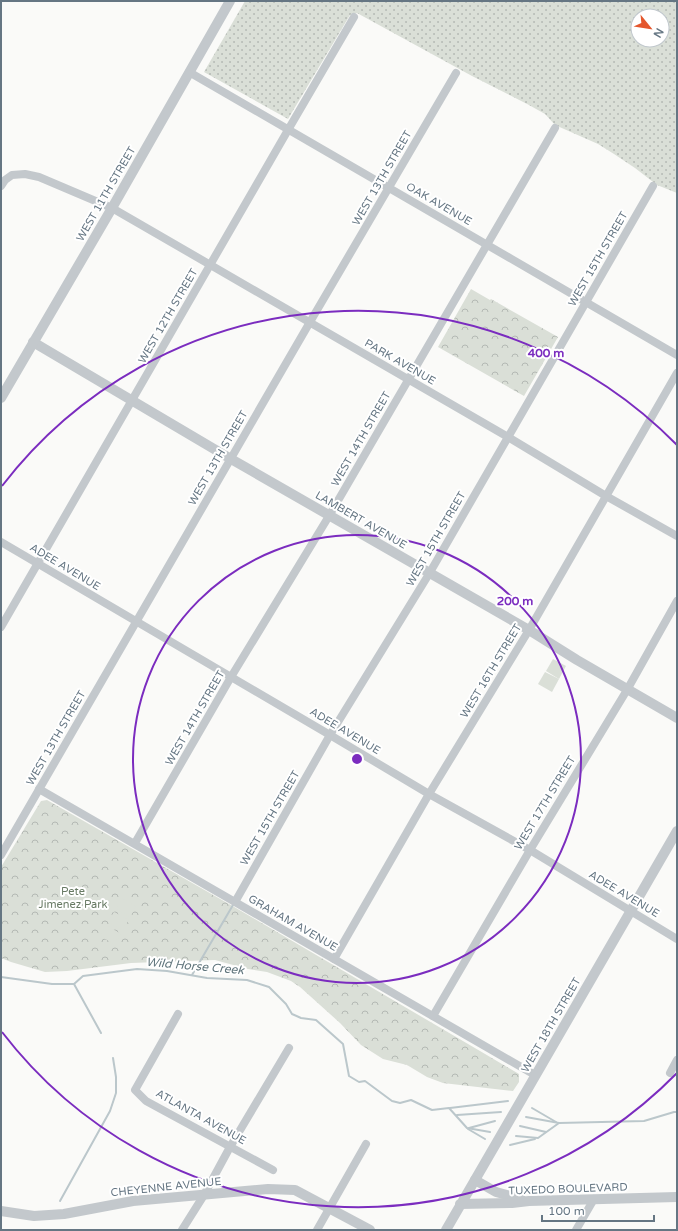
<svg xmlns="http://www.w3.org/2000/svg" width="678" height="1231" font-family="'Varela Round',sans-serif">
	<style>
		.grass { fill: url(#grass-dots); fill-rule: evenodd }
		.park { fill: url(#park-crowns) }
		.garden { fill: #dadfd7 }
		.lines { fill: none; stroke-linecap: round; stroke-linejoin: round }
		.stream { stroke: #bbc7cb; stroke-width: 2 }
		.minor { stroke: #c3c8cc; stroke-width: 8 }
		.tertiary { stroke: #c3c8cc; stroke-width: 10 }
		.ring { fill: none; stroke: #7b2cbf; stroke-width: 2 }
		.labels { text-anchor: middle; dominant-baseline: central; stroke-width: 4; stroke-linejoin: round; paint-order: stroke }
		.street-label { font-size: 11px; fill: #657683; stroke: #fff }
		.park-label { font-size: 11px; fill: #687a64; stroke: #fff }
		.water-label { font-size: 12px; font-style: italic; fill: #60757c; stroke: #fff }
		.centre { fill: #7b2cbf; stroke: #fff; stroke-width: 2 }
		.ring-label { font-size: 12px; text-anchor: middle; font-weight: bold; fill: #7b2cbf; stroke: #fff; stroke-width: 4; stroke-linejoin: round; paint-order: stroke }
	</style>
	<defs>
		<pattern id="grass-dots" width="8" height="8" patternUnits="userSpaceOnUse"><rect width="8" height="8" fill="#dadfd7"/><path d="M2 2h.1M6 6h.1" fill="none" stroke="#b4b9b4" stroke-width="1.8" stroke-linecap="round"/></pattern>
		<pattern id="park-crowns" width="20" height="18" patternUnits="userSpaceOnUse"><rect width="20" height="18" fill="#dadfd7"/><path d="M2 6a3 3 0 1 1 6 0M12 15a3 3 0 1 1 6 0" fill="none" stroke="#b4b9b4"/></pattern>
	</defs>
	<rect width="100%" height="100%" fill="#fafaf8"/>
	<!-- grass -->
	<path class="grass" d="M 245,1 L 677,1 L 677,193 L 657,185 L 635,168 L 614,154 L 598,144 L 555,125 L 545,114 L 529,105 L 472,76 L 357,13 L 350,15 L 288,119 L 204,72 ZM 638,16 L 662,16 L 662,40 L 638,40 Z"/>
	<!-- park -->
	<g class="park">
		<path d="M 471,289 L 490,300 L 491,299 L 558,337 L 524,396 L 438,347 Z"/>
		<path d="M 47,800 L 236,908 L 480,1051 L 519,1074 L 519,1082 L 513,1091 L 443,1083 L 427,1077 L 407,1065 L 383,1059 L 361,1045 L 340,1023 L 300,987 L 291,981 L 267,972 L 248,969 L 215,960 L 131,963 L 67,971 L 45,972 L 11,962 L 1,958 L 1,867 L 41,801 Z"/>
	</g>
	<!-- garden -->
	<g class="garden">
		<path d="M 553,659 L 566,666 L 559,679 L 546,671 Z"/>
		<path d="M 545,672 L 559,679 L 552,692 L 538,684 Z"/>
		<path d="M 122,898 L 136,907 L 130,917 L 116,909 Z"/>
		<path d="M 114,912 L 129,920 L 122,930 L 108,922 Z"/>
		<path d="M 106,925 L 121,934 L 114,944 L 100,936 Z"/>
	</g>
	<g class="lines">
		<!-- stream -->
		<g class="stream">
			<path d="M 192,975 L 233,905"/>
			<path d="M 1,977 L 52,984 L 74,984 L 83,976 L 137,969 L 167,971 L 207,978 L 247,980 L 269,987 L 286,1004 L 292,1014 L 301,1018 L 316,1020 L 343,1044 L 349,1076 L 359,1082 L 365,1081 L 392,1101 L 400,1103 L 411,1100 L 432,1110 L 449,1108 L 467,1128 L 490,1132"/>
			<path d="M 74,984 L 101,1033"/>
			<path d="M 450,1108 L 508,1101"/>
			<path d="M 532,1108 L 556,1122"/>
			<path d="M 457,1115 L 501,1112"/>
			<path d="M 526,1117 L 559,1123"/>
			<path d="M 520,1126 L 546,1132"/>
			<path d="M 469,1128 L 495,1121"/>
			<path d="M 468,1129 L 485,1139"/>
			<path d="M 516,1136 L 538,1138 L 559,1123 L 644,1121 L 674,1112 L 677,1112"/>
			<path d="M 510,1145 L 535,1139"/>
			<path d="M 60,1201 L 110,1111 L 116,1093 L 116,1077 L 113,1058"/>
		</g>
		<!-- minor -->
		<g class="minor">
			<path d="M 189,72 L 677,355"/>
			<path d="M 1,186 L 5,180 L 12,175 L 25,174 L 39,177 L 112,208 L 508,437 L 606,496 L 677,536"/>
			<path d="M 1,542 L 330,735 L 429,794 L 530,850 L 677,939"/>
			<path d="M 1,627 L 288,130 L 354,17"/>
			<path d="M 39,789 L 535,1075"/>
			<path d="M 135,843 L 231,677 L 329,516 L 555,128"/>
			<path d="M 1,855 L 310,322 L 456,73"/>
			<path d="M 235,902 L 330,735 L 429,574 L 653,186"/>
			<path d="M 334,959 L 429,794 L 529,630 L 677,373"/>
			<path d="M 178,1014 L 135,1090 L 146,1101 L 273,1170"/>
			<path d="M 433,1016 L 530,850 L 627,690 L 677,601"/>
			<path d="M 670,1073 L 677,1060"/>
			<path d="M 182,1230 L 204,1195 L 230,1147 L 289,1048"/>
			<path d="M 317,1230 L 366,1144"/>
			<path d="M 576,1230 L 594,1199"/>
		</g>
		<!-- tertiary -->
		<g class="tertiary">
			<path d="M 33,342 L 231,459 L 529,630 L 577,660 L 677,718"/>
			<path d="M 1,398 L 112,208 L 230,1"/>
			<path d="M 475,1180 L 496,1192 L 521,1199"/>
			<path d="M 460,1204 L 512,1203 L 529,1201 L 677,1197"/>
			<path d="M 1,1211 L 34,1216 L 64,1214 L 133,1201 L 268,1189 L 295,1190 L 370,1230"/>
			<path d="M 446,1230 L 677,831"/>
		</g>
	</g>
	<!-- distance rings -->
	<g class="ring">
		<circle cx="357" cy="759" r="224"/>
		<path d="M677 1073A448 448 0 0 1 2 1032M2 486A448 448 0 0 1 677 445"/>
	</g>
	<g class="labels">
		<!-- street labels -->
		<g class="street-label">
			<text transform="translate(382 178) rotate(-60)">WEST 13TH STREET</text>
			<text transform="translate(106 194) rotate(-60)">WEST 11TH STREET</text>
			<text transform="translate(439 204) rotate(30)">OAK AVENUE</text>
			<text transform="translate(598 259) rotate(-60)">WEST 15TH STREET</text>
			<text transform="translate(168 316) rotate(-60)">WEST 12TH STREET</text>
			<text transform="translate(400 362) rotate(30)">PARK AVENUE</text>
			<text transform="translate(361 439) rotate(-60)">WEST 14TH STREET</text>
			<text transform="translate(218 458) rotate(-60)">WEST 13TH STREET</text>
			<text transform="translate(361 520) rotate(30)">LAMBERT AVENUE</text>
			<text transform="translate(436 539) rotate(-60)">WEST 15TH STREET</text>
			<text transform="translate(65 567) rotate(31)">ADEE AVENUE</text>
			<text transform="translate(491 671) rotate(-59)">WEST 16TH STREET</text>
			<text transform="translate(195 718) rotate(-60)">WEST 14TH STREET</text>
			<text transform="translate(345 731) rotate(31)">ADEE AVENUE</text>
			<text transform="translate(56 738) rotate(-60)">WEST 13TH STREET</text>
			<text transform="translate(545 803) rotate(-59)">WEST 17TH STREET</text>
			<text transform="translate(270 818) rotate(-60)">WEST 15TH STREET</text>
			<text transform="translate(624 894) rotate(31)">ADEE AVENUE</text>
			<text transform="translate(293 923) rotate(30)">GRAHAM AVENUE</text>
			<text transform="translate(551 1025) rotate(-60)">WEST 18TH STREET</text>
			<text transform="translate(201 1117) rotate(29)">ATLANTA AVENUE</text>
			<text transform="translate(166 1187) rotate(-6)">CHEYENNE AVENUE</text>
			<text transform="translate(568 1189) rotate(-2)">TUXEDO BOULEVARD</text>
		</g>
		<!-- park labels -->
		<g class="park-label">
			<text x="73" y="891">Pete<tspan x="73" dy="13">Jimenez Park</tspan></text>
		</g>
		<!-- water labels -->
		<g class="water-label">
			<text transform="translate(195 966) rotate(5)">Wild Horse Creek</text>
		</g>
	</g>
	<circle cx="357" cy="759" r="6" class="centre"/>
	<g class="ring-label">
		<text x="546" y="357">400 m</text>
		<text x="515" y="605">200 m</text>
	</g>
	<!-- border -->
	<rect width="678" height="1231" fill="none" stroke="#657683" stroke-width="4"/>
	<!-- north arrow -->
	<g transform="translate(650 28) rotate(120)"><circle r="19" fill="#ffffff" stroke="#c1c8cd"/>
	<path d="M0-3L7 15L0 10L-7 15Z" fill="#e4572e"/>
	<text y="-6" font-size="11" font-weight="bold" text-anchor="middle" fill="#657683">N</text>
	</g>
	<!-- scale -->
	<path d="M542 1215v6h112v-6" fill="none" stroke="#657683" stroke-width="2"/>
	<text x="548" y="1215" font-size="12" fill="#657683" stroke="#ffffff" stroke-width="3" paint-order="stroke">100 m</text>
</svg>
